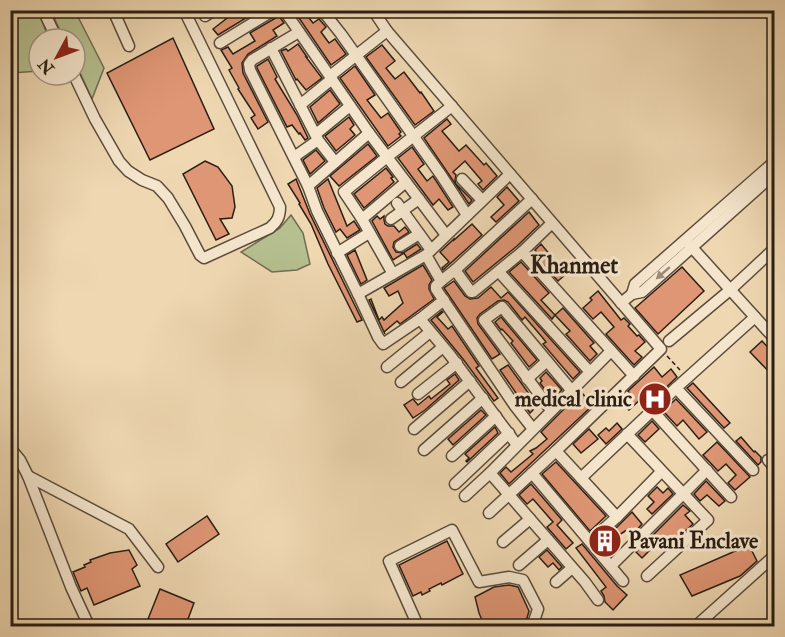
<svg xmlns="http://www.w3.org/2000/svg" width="785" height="637" font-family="'IM FELL Double Pica',serif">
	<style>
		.green { fill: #b5bf8f; stroke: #706e52; stroke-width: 1.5 }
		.building { fill: #df9674; stroke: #2a1e15; stroke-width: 1.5 }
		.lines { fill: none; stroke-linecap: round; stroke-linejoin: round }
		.minor-casing { stroke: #5b4c3c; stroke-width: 13 }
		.path { stroke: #2a1e15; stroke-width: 1.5; stroke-dasharray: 4.5 3; stroke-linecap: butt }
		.minor { stroke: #f4e5cc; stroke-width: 10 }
		.oneway { fill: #998b7a }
		.labels { text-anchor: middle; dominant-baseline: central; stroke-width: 6; stroke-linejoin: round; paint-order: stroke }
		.poi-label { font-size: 22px; font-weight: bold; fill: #2a1e15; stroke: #f4e5cc; text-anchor: end }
		.neighbourhood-label { font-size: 24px; font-weight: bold; fill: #2a1e15; stroke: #f4e5cc }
	</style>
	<rect width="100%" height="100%" fill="#eed7b1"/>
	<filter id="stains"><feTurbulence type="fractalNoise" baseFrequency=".00333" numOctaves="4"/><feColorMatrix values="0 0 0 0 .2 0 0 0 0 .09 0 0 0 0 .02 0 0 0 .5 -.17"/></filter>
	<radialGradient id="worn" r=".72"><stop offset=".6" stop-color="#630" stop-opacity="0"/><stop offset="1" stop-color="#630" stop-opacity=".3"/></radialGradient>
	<!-- green -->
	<g class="green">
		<path d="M 11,11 L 38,11 L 49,39 L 39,39 L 39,71 L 11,73 Z"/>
		<path d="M 51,11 L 75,11 L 104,68 L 92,99 L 75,62 L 75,39 L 64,39 Z"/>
		<path d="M 291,215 L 303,233 L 310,264 L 297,270 L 272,272 L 241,252 L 280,228 Z"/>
	</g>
	<!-- building -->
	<g class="building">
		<path d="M 228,10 L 259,10 L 218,35 L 213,29 L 231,15 Z"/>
		<path d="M 305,13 L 313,23 L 319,19 L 326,27 L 321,32 L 329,43 L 335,39 L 346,54 L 331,65 L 299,18 Z"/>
		<path d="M 279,16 L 284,23 L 273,30 L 277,36 L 248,54 L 242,63 L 243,73 L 268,122 L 258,129 L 251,118 L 255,115 L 238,89 L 239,88 L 229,70 L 232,68 L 221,50 L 228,47 L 233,54 L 255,41 L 250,33 Z"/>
		<path d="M 173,38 L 214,129 L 150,160 L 107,73 Z"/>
		<path d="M 298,44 L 307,57 L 306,57 L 322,78 L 306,90 L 297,79 L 296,80 L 281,51 L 286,49 L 288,51 Z"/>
		<path d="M 382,45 L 395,61 L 386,68 L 395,79 L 404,72 L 420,93 L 421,92 L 434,111 L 415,125 L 366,57 Z"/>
		<path d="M 268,59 L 277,77 L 275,79 L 297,115 L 308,138 L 305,140 L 300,133 L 299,134 L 292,125 L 287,127 L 257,68 L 257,66 Z"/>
		<path d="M 355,66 L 375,95 L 367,100 L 381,118 L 388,113 L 401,132 L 399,134 L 401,136 L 388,146 L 340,78 Z"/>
		<path d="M 330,90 L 340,104 L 318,123 L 310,107 Z"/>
		<path d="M 349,117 L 354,125 L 350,129 L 355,135 L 336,151 L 325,136 Z"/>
		<path d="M 447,119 L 451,124 L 442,131 L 459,151 L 466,145 L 484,165 L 486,163 L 497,176 L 483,190 L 478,184 L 482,181 L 465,161 L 453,172 L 456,175 L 455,180 L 456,184 L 472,200 L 469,204 L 424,138 Z"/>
		<path d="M 368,144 L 377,156 L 339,186 L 330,176 Z"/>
		<path d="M 412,147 L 424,164 L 418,169 L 427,181 L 433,176 L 453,207 L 448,210 L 439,199 L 433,205 L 398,158 Z"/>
		<path d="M 316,150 L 325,161 L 310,174 L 303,160 Z"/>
		<path d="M 205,161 L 218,167 L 232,186 L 235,207 L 232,218 L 220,219 L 229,234 L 216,240 L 183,174 Z"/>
		<path d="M 386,168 L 393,177 L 391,178 L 394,182 L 364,208 L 354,194 Z"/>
		<path d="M 296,179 L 310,214 L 362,320 L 357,322 L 328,264 L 311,224 L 299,204 L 300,203 L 288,184 Z"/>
		<path d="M 328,179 L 347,226 L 354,221 L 360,230 L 347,238 L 340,229 L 336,232 L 324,208 L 317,188 Z"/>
		<path d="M 507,187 L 519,201 L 496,222 L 491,217 L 504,205 L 497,197 Z"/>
		<path d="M 529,212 L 539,225 L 517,246 L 473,282 L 465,271 Z"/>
		<path d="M 377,216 L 380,219 L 384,216 L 384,220 L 385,224 L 388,226 L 394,226 L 399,232 L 405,227 L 409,232 L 394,242 L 393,247 L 396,252 L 403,253 L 417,244 L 421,249 L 407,258 L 404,253 L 393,260 L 372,221 Z"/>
		<path d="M 472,224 L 482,235 L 443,270 L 442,268 L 449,262 L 440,252 L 454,239 L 454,240 Z"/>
		<path d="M 541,244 L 561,268 L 562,267 L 567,273 L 558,281 L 538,259 L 541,257 L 535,250 Z"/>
		<path d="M 355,250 L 367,280 L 361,284 L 347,255 Z"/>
		<path d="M 521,262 L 549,293 L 541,300 L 555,315 L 552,319 L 509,272 Z"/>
		<path d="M 423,265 L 432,280 L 429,285 L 429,289 L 434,299 L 400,324 L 397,321 L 384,332 L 385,334 L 369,300 L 371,299 L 379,320 L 382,317 L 384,320 L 403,303 L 398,291 L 389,296 L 384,288 Z"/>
		<path d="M 682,267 L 704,291 L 658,334 L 635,308 Z"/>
		<path d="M 454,281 L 465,296 L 470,299 L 478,298 L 491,287 L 501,298 L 508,292 L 580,372 L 573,379 L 543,344 L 546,342 L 542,337 L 525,317 L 522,320 L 508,302 L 504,300 L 498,301 L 480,314 L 477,318 L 478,324 L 500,354 L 492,359 L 444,288 Z"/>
		<path d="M 598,291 L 621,320 L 624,318 L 630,324 L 628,326 L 637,336 L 639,335 L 645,342 L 635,351 L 642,357 L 634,365 L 606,334 L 614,327 L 601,312 L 593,319 L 583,308 L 592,300 L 590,298 Z"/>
		<path d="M 563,308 L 594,343 L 590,346 L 597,354 L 590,361 L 566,334 L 570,331 L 555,315 Z"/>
		<path d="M 442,311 L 443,312 L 437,317 L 448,329 L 452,326 L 479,366 L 476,368 L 498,398 L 494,401 L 463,359 L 431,320 Z"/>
		<path d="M 501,317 L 537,360 L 529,367 L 511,343 L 513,341 L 502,329 L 501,330 L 495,322 Z"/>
		<path d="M 762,341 L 774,354 L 774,377 L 750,352 Z"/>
		<path d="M 508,365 L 535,402 L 530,406 L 533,410 L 530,413 L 500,370 Z"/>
		<path d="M 654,367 L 662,377 L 671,369 L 677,377 L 652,401 L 646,394 L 629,410 L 623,404 L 632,396 L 628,391 Z"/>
		<path d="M 546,372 L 562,390 L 552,399 L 540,383 L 542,381 L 540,378 Z"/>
		<path d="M 455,374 L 459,380 L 425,410 L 413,418 L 404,405 L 413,399 L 418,405 L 429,396 L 431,399 L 450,384 L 447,380 Z"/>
		<path d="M 693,383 L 730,423 L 724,428 L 687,388 Z"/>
		<path d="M 581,392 L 593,405 L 509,484 L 500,473 L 506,467 L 511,472 L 533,454 L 530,451 L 536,448 L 547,439 L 541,432 Z"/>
		<path d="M 676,399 L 707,432 L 699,439 L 683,420 L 677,426 L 663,411 Z"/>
		<path d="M 481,410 L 486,415 L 453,445 L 448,439 Z"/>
		<path d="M 652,421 L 659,429 L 645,442 L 638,435 Z"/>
		<path d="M 617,423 L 622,429 L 606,444 L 598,435 L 606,428 L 609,431 Z"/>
		<path d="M 495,427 L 498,433 L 467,462 L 466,461 L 469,458 L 465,454 Z"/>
		<path d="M 589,429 L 598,439 L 581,453 L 573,444 Z"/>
		<path d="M 741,437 L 754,452 L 755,451 L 761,457 L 761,462 L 758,465 L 736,441 Z"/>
		<path d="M 717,442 L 750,477 L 735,490 L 728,483 L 736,475 L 726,464 L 718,471 L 703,455 Z"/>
		<path d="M 556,462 L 606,516 L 590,531 L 542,474 Z"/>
		<path d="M 706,481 L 725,501 L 719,506 L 707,495 L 700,501 L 694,494 Z"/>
		<path d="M 531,484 L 562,520 L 557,525 L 573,543 L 566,549 L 547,527 L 553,522 L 533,499 L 527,504 L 519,495 Z"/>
		<path d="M 657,487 L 663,493 L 668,488 L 673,494 L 652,514 L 647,509 L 654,502 L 648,496 Z"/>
		<path d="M 683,505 L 690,511 L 685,515 L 693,524 L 664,550 L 657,543 L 642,558 L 636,552 Z"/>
		<path d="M 632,512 L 642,524 L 634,533 L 630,528 L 619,535 L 614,530 Z"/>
		<path d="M 207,516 L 219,534 L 178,562 L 166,544 Z"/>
		<path d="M 447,541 L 463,574 L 442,585 L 441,583 L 429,589 L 430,591 L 422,595 L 421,592 L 413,596 L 399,565 Z"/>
		<path d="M 582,544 L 617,586 L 627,595 L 613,610 L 605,602 L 604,596 L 601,591 L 606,587 L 576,548 Z"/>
		<path d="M 749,545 L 757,561 L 740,576 L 692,596 L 680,575 Z"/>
		<path d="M 129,550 L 137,565 L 132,569 L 140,586 L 94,605 L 87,588 L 81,591 L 73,572 L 85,567 L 84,565 L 91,562 L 90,560 L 110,553 Z"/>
		<path d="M 547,550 L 562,567 L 559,570 L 553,563 L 548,567 L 539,557 Z"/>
		<path d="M 509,585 L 518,587 L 529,611 L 527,618 L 521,623 L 515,627 L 485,627 L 479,613 L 475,597 L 494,587 Z"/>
		<path d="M 160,589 L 194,603 L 185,627 L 166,627 L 148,619 Z"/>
	</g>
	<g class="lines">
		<!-- minor casing -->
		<g class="minor-casing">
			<g id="minor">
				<path d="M 43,10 L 57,39"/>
				<path d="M 113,10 L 129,46"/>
				<path d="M 284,10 L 369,133 L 446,235"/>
				<path d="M 322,10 L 341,34 L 441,175 L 467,215"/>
				<path d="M 373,10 L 387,31 L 661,349 L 556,451 L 489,513"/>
				<path d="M 205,16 L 214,10"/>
				<path d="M 299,32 L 252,60 L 249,64 L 250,70 L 308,186 L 369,133"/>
				<path d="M 220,43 L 274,10"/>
				<path d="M 271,48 L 318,140 L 294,157"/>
				<path d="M 74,75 L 95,119 L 119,161 L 128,171 L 142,180 L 157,186 L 168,198 L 185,226 L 200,255 L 204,258 L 270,228 C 277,222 280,217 280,207 L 184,10"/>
				<path d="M 330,76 L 387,31"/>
				<path d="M 300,105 L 332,79"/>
				<path d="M 316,134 L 350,106"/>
				<path d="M 318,140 L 335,162"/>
				<path d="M 510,174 L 426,255 L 441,281 L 436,286 L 436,289 L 515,406 L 533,429"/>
				<path d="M 462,179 L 482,200"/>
				<path d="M 308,186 L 317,211 L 358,294 L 426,255"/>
				<path d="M 397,203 L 431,250"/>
				<path d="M 362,219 L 344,192 L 387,157 L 452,106"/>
				<path d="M 391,219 L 419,199"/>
				<path d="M 688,243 L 774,338"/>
				<path d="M 400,246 L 419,234"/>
				<path d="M 522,252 L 634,376"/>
				<path d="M 337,253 L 369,233"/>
				<path d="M 455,270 L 471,292 L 473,292 L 522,252 L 552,223"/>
				<path d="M 499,272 L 590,372"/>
				<path d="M 393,274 L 362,219 L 406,182"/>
				<path d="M 441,281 L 455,270 L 532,199"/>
				<path d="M 358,294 L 378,337 L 383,344 L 420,319"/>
				<path d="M 632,294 L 635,284 L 774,162"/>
				<path d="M 444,300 L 420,319 L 450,355 L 517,445"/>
				<path d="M 621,303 L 632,294 L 642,292 L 774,174"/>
				<path d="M 669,341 L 730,290 L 774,249"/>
				<path d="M 387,367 L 430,332"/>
				<path d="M 527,379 L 547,361"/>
				<path d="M 401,382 L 443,347"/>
				<path d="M 676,388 L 753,470"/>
				<path d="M 418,394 L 457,363"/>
				<path d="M 551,410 L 484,320 L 502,307 L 572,391"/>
				<path d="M 652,410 L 731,497"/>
				<path d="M 414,429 L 470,381"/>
				<path d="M 627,434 L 708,520 L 647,576"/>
				<path d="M 10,448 L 20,460 L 28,476 L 71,587 L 89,626"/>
				<path d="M 424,450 L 483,398"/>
				<path d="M 556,451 L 617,517"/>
				<path d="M 452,456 L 496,416"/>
				<path d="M 768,460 L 774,467"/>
				<path d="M 490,473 L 585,582 L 598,600"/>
				<path d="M 532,473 L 623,581"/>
				<path d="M 28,476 L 129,529 L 158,567"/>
				<path d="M 581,478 L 676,388 L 755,317"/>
				<path d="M 455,484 L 509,433"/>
				<path d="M 465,496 L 490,473 L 611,351"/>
				<path d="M 590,541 L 617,517 L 661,472"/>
				<path d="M 503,542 L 530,519"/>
				<path d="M 519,565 L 548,540"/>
				<path d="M 611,566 L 707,470"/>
				<path d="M 556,582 L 572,568"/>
				<path d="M 418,626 L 389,561 L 452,530 L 479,582 L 509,577 L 523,580 L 538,609 L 533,624 L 528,626"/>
				<path d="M 696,626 L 774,556"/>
			</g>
		</g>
		<!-- path -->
		<path class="path" d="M 667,356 L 680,370"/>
		<!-- minor -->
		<use href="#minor" class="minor"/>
	</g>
	<!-- one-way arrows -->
	<defs><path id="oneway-solid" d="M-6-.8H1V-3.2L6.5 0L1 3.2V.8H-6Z" transform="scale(1.5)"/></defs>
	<use class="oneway" href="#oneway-solid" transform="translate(663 273) rotate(139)"/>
	<!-- icons -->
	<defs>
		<g id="hospital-disc" transform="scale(1.725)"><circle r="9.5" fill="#8f2418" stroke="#f4e5cc"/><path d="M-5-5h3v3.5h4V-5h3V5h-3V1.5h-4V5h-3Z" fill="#fff"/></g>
		<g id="building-disc" transform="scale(1.725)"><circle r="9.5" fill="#8f2418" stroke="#f4e5cc"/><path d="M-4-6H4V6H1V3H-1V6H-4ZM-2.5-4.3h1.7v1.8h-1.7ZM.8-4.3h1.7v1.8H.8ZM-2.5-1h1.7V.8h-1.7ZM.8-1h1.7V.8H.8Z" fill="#fff"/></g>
	</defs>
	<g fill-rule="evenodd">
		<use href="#hospital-disc" x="655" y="399"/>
		<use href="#building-disc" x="605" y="541"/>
	</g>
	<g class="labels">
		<!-- poi labels -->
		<g class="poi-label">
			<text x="632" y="399">medical clinic</text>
			<text x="628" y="541" text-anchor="start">Pavani Enclave</text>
		</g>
		<!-- neighbourhood labels -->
		<g class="neighbourhood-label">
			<text x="574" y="265">Khanmet</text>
		</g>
	</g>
	<!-- margin -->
	<rect width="785" height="637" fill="none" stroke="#eed7b1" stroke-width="36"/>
	<rect x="12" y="12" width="761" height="613" fill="none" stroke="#2a1e15" stroke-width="3"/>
	<rect x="18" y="18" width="749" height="601" fill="none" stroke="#2a1e15" stroke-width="1.5"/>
	<!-- north arrow -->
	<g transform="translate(57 57) rotate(229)"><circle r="28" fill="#f4e5cc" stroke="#a39583" stroke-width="1.5"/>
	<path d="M0-4.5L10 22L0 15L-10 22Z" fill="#8f2418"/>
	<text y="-9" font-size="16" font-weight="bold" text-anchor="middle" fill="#2a1e15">N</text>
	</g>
	<rect width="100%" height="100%" filter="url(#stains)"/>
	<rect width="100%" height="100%" fill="url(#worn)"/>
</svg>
